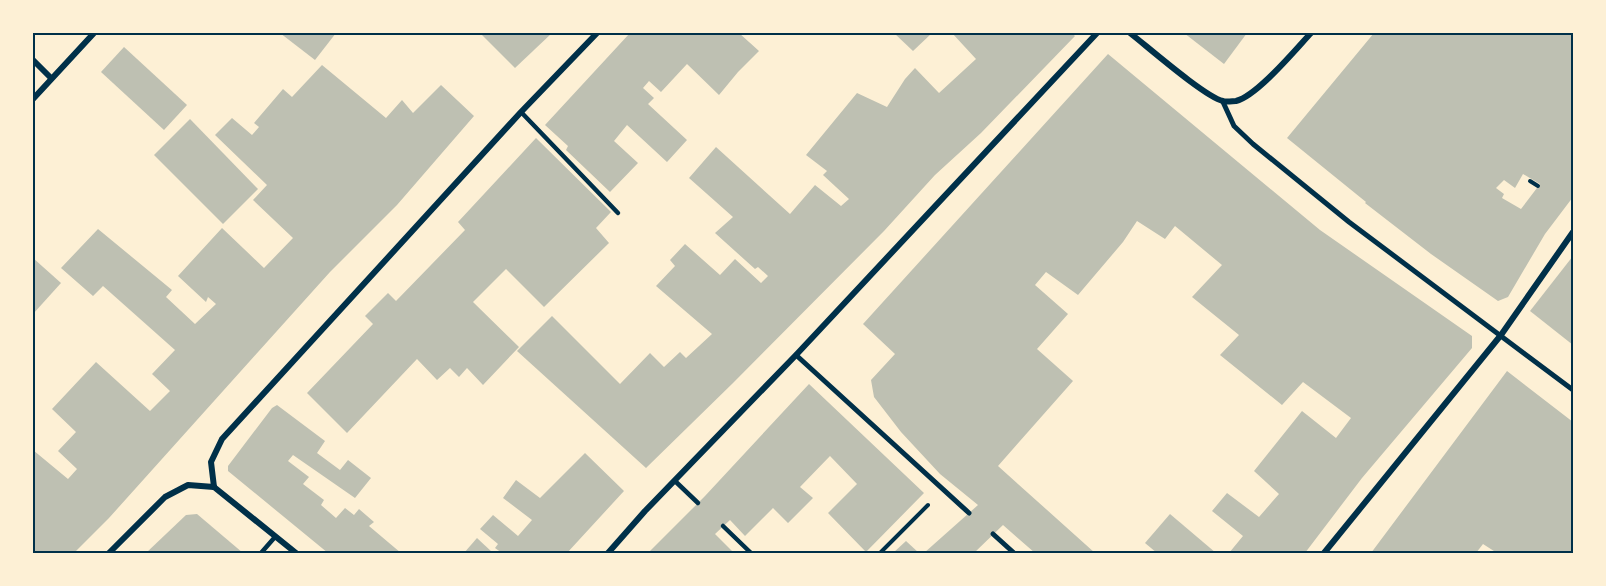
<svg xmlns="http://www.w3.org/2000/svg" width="1606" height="586" font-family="Inter,sans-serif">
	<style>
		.building { fill: #bec0b2; fill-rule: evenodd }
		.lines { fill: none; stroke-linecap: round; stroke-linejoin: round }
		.path { stroke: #003049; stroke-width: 4 }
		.service { stroke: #003049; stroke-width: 4.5 }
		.pedestrian { stroke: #003049; stroke-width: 5 }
		.minor { stroke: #003049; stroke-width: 6 }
		.neatline { fill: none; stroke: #003049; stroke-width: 2 }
	</style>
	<rect width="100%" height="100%" fill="#fdf0d5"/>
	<!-- building -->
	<g class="building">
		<path d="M 280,33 L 336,33 L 315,60 Z"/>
		<path d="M 480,33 L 552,33 L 515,68 Z"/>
		<path d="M 630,33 L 739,33 L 759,51 L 738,72 L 719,95 L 687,64 L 661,92 L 649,81 L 643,88 L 654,98 L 648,104 L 687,140 L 667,162 L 627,125 L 614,141 L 638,163 L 610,192 L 566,150 L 568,146 L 545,125 Z"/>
		<path d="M 894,33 L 932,33 L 913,51 Z"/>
		<path d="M 952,33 L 1072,33 L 1075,36 L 981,133 L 935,175 L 884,231 L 733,383 L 646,468 L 517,351 L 552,316 L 620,384 L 650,353 L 664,367 L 680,352 L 686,358 L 712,334 L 656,286 L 675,266 L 670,260 L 685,244 L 720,275 L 735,259 L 761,283 L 768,276 L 758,267 L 755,269 L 715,233 L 733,217 L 689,178 L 716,147 L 790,214 L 815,185 L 841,206 L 849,199 L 823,175 L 827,171 L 806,155 L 857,93 L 887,107 L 905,79 L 915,68 L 939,93 L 976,59 Z"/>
		<path d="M 1184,33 L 1247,33 L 1224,64 Z"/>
		<path d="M 1374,33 L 1573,33 L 1573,197 L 1545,234 L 1508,297 L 1498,301 L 1431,254 L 1365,203 L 1366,202 L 1287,138 ZM 1523,174 L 1540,184 L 1521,209 L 1502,198 L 1504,194 L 1496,188 L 1504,180 L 1515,188 Z"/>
		<path d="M 124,47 L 187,105 L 164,130 L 101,72 Z"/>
		<path d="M 1108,54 L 1320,230 L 1472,336 L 1472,348 L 1362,478 L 1305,553 L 1229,553 L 1243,536 L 1212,511 L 1227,493 L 1259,517 L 1279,494 L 1254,471 L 1302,411 L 1336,438 L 1351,418 L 1303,382 L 1282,405 L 1220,355 L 1239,335 L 1192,297 L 1222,265 L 1175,226 L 1165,239 L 1137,221 L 1123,242 L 1078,295 L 1046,272 L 1035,285 L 1068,314 L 1037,349 L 1073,381 L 998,466 L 1095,553 L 1035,553 L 1003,525 L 974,553 L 924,553 L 978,505 L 940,474 L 901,432 L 874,397 L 871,380 L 895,354 L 863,324 Z"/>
		<path d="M 322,65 L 386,118 L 402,100 L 413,113 L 441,85 L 474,116 L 397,205 L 330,272 L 109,518 L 74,553 L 33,553 L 33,450 L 68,479 L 77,469 L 58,451 L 76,432 L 52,409 L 96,362 L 150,411 L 170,391 L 152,374 L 175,350 L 103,286 L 93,296 L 61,268 L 98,229 L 172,290 L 166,297 L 195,324 L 216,304 L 208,297 L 206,302 L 178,276 L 222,228 L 264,268 L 293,238 L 253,200 L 267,185 L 215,135 L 232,118 L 252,135 L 259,127 L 254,123 L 283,89 L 292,97 Z"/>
		<path d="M 190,119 L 258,189 L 223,224 L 154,155 Z"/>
		<path d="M 536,138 L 611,212 L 596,228 L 609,243 L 544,307 L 506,269 L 473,302 L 519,347 L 483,385 L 467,368 L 459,377 L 450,368 L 437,380 L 417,359 L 347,433 L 307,393 L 373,324 L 365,316 L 388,293 L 396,301 L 465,230 L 458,222 Z"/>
		<path d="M 1573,256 L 1573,345 L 1530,311 Z"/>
		<path d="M 33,258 L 61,283 L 33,314 Z"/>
		<path d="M 1507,371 L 1573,422 L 1573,553 L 1497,553 L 1483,544 L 1476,553 L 1371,553 Z"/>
		<path d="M 809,384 L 924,493 L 866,552 L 828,513 L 857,484 L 830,456 L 800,487 L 813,498 L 788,523 L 773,508 L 745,536 L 730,520 L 715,534 L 734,553 L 648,553 L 705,496 Z"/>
		<path d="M 277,405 L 325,441 L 317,453 L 340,470 L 348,460 L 371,478 L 355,498 L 293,455 L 288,461 L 309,477 L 303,484 L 324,500 L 321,505 L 336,518 L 345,508 L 354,515 L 359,509 L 374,522 L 369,526 L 401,553 L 328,553 L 228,471 L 228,466 L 272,408 Z"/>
		<path d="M 585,453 L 624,491 L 567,553 L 502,553 L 495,548 L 498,544 L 480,529 L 493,515 L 518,536 L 532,520 L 503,498 L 516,480 L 540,498 Z"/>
		<path d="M 197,514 L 243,553 L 146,553 L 186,515 Z"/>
		<path d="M 1170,514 L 1216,553 L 1157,553 L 1145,543 Z"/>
		<path d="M 477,538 L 493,553 L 464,553 Z"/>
		<path d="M 906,541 L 919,553 L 893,553 Z"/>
	</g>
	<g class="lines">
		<!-- path -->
		<g class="path">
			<path d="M 1530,181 L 1538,186"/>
			<path d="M 880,553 L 928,505"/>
		</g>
		<!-- service -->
		<g class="service">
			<path d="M 521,112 L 618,213"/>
			<path d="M 675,481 L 698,503"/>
			<path d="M 723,526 L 751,553"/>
			<path d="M 261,553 L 275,537"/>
		</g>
		<!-- pedestrian -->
		<g class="pedestrian">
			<path d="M 1223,102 L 1234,126 L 1253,144 L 1349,222 L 1573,390"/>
			<path d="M 796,355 L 969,513"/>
			<path d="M 993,534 L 1014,553"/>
		</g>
		<!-- minor -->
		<g class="minor">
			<path d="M 1130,33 C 1148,47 1205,97 1223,101 C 1226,102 1233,101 1236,101 C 1257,96 1296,49 1311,33"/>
			<path d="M 33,60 L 51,78"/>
			<path d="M 33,99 L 94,33"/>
			<path d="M 214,487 L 211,462 L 222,439 L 521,112 L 597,33"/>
			<path d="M 214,487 L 296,553"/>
			<path d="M 109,553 L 165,497 L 188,485 L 214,487"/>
			<path d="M 608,553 L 645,511 L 796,355 L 1097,33"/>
			<path d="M 1324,553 L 1501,335 L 1573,232"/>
		</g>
	</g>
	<!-- border -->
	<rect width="1606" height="586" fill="none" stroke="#fdf0d5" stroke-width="69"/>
	<rect x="34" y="34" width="1538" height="518" class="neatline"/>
</svg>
